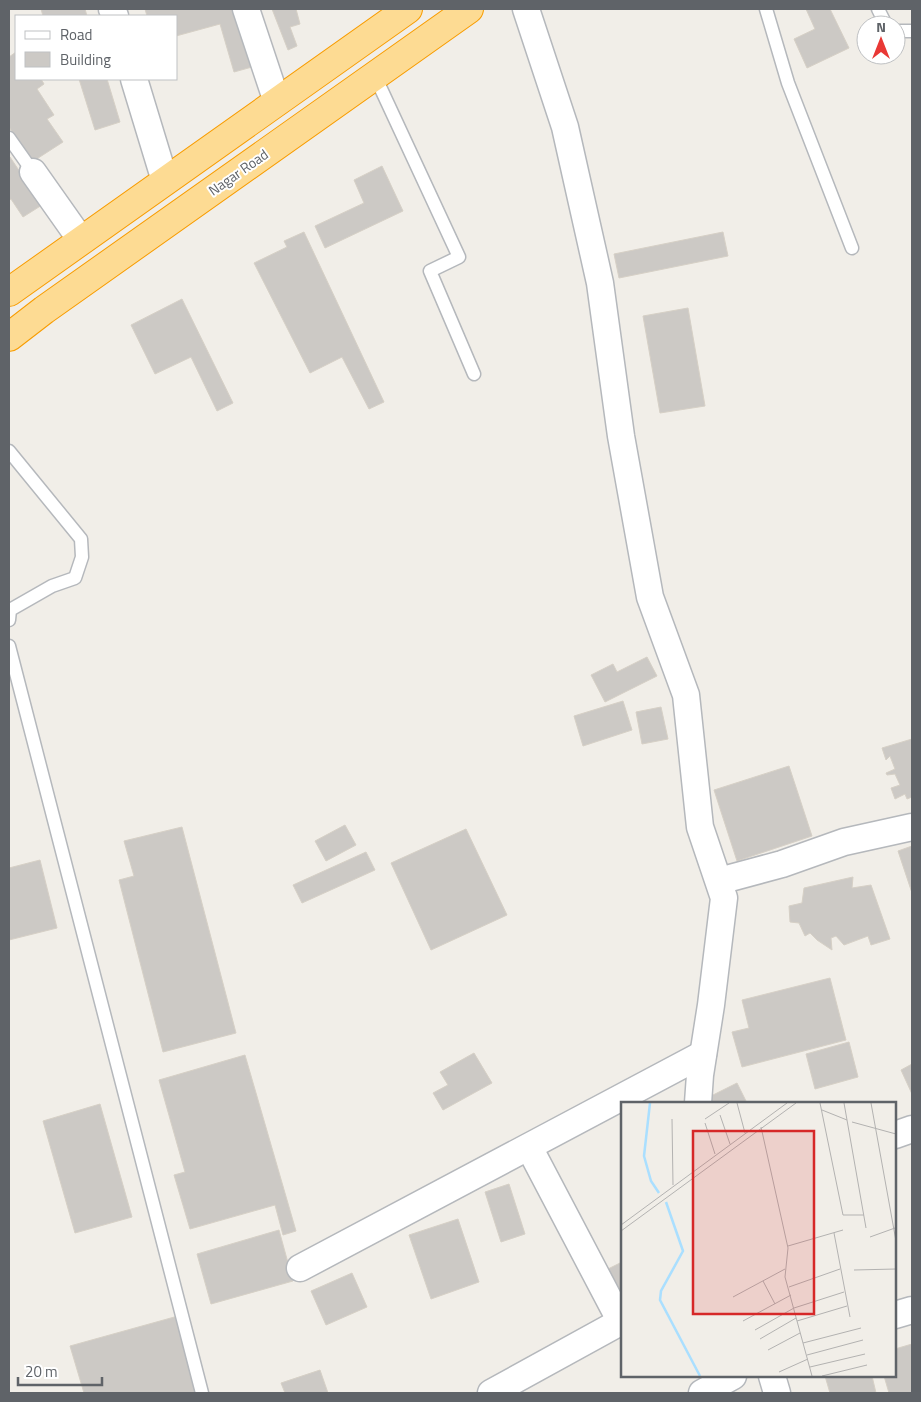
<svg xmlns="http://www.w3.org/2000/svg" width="921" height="1402" font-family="'Titillium Web',sans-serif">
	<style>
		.building { fill: #ccc9c5; stroke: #d6d0c6 }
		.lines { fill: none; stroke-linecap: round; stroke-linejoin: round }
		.lane-casing { stroke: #b5b8bc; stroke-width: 15 }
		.street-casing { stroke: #b5b8bc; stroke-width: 29 }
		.highway-casing { stroke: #f89c01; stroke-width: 30 }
		.lane { stroke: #fff; stroke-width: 12 }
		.street { stroke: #fff; stroke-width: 26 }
		.highway { stroke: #fddb93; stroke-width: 28 }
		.labels { text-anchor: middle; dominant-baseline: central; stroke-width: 4; stroke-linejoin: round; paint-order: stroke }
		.street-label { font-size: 14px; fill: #5f6368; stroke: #fff }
		.inset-river { fill: none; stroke: #aadfff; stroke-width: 2.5 }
		.inset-road { fill: none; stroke: #b3b2b1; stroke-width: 1 }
		.view { fill: #d62828; fill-opacity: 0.15; stroke: #d62828; stroke-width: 2.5 }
		.inset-edge { fill: none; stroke: #5f6368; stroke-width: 2.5 }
	</style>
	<rect width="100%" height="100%" fill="#f1eee8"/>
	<!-- building -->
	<g class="building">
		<path d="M 41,9 L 85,9 L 87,16 L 43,16 Z"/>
		<path d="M 145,9 L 235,9 L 252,67 L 234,72 L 220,24 L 176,36 L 176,16 L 147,16 Z"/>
		<path d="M 272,9 L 296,9 L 300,24 L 290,27 L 297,46 L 288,50 Z"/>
		<path d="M 806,9 L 830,9 L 849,48 L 807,68 L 794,39 L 815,29 Z"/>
		<path d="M 16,52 L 16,79 L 41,79 L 44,84 L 37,89 L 54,115 L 47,119 L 63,142 L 32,162 L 9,127 L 9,57 Z"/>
		<path d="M 79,79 L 107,79 L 120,122 L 95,130 Z"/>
		<path d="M 10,157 L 42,205 L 23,217 L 11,199 L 9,200 L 9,158 Z"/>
		<path d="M 382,166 L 403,211 L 325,248 L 315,226 L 364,203 L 354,180 Z"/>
		<path d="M 304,232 L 384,402 L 369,409 L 342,357 L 310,373 L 254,263 L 287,247 L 284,241 Z"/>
		<path d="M 723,232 L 728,256 L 619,278 L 614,254 Z"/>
		<path d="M 182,299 L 233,403 L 217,411 L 191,357 L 155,374 L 131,325 Z"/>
		<path d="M 688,308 L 705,406 L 660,413 L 643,316 Z"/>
		<path d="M 647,657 L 657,676 L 605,702 L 591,675 L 613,664 L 617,672 Z"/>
		<path d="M 623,701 L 632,730 L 583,746 L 574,716 Z"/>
		<path d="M 661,707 L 668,739 L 642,744 L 636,712 Z"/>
		<path d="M 912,739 L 912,797 L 907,799 L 905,794 L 895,799 L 891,788 L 900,785 L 895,774 L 887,775 L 886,773 L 895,769 L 890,756 L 886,760 L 882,748 Z"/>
		<path d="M 789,766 L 812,836 L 737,861 L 714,790 Z"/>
		<path d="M 345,825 L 356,845 L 326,861 L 315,841 Z"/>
		<path d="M 182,827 L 236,1033 L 163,1052 L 119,880 L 134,876 L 124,841 Z"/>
		<path d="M 466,829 L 507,915 L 431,950 L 391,863 Z"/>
		<path d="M 912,846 L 912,893 L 898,851 Z"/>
		<path d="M 366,852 L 375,870 L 302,903 L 293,885 Z"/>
		<path d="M 40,860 L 57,928 L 9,940 L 9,868 Z"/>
		<path d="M 853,877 L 852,888 L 871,885 L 890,939 L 871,945 L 868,936 L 844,945 L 836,936 L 831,938 L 832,950 L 817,940 L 810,933 L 805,936 L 799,923 L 790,922 L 789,906 L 802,903 L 804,888 Z"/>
		<path d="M 830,978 L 846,1040 L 742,1067 L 732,1032 L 749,1028 L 742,1000 Z"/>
		<path d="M 849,1042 L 858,1077 L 815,1089 L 806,1054 Z"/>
		<path d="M 474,1053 L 492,1083 L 443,1110 L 433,1093 L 448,1085 L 440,1072 Z"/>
		<path d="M 245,1055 L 296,1231 L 283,1235 L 275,1205 L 190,1229 L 174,1175 L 185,1172 L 159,1080 Z"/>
		<path d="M 912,1064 L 912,1094 L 901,1070 Z"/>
		<path d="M 737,1083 L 747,1103 L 713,1103 L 709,1097 Z"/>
		<path d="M 100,1104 L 132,1217 L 75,1233 L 43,1121 Z"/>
		<path d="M 509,1184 L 525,1234 L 501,1242 L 485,1192 Z"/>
		<path d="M 458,1219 L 479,1282 L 431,1299 L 409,1235 Z"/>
		<path d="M 279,1230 L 293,1281 L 211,1304 L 197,1254 Z"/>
		<path d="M 622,1262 L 622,1296 L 608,1269 Z"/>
		<path d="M 352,1273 L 367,1307 L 326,1325 L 311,1291 Z"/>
		<path d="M 178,1316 L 200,1393 L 84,1393 L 70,1346 Z"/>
		<path d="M 912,1344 L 912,1393 L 889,1393 L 884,1376 L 895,1376 L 895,1349 Z"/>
		<path d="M 320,1370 L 328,1393 L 285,1393 L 281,1383 Z"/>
		<path d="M 825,1376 L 872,1376 L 876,1393 L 830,1393 Z"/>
	</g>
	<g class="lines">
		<!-- lane casing -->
		<g class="lane-casing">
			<g id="lane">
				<path d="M 766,9 L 788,83 L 852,248"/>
				<path d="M 878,9 L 886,25"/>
				<path d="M 896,31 L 912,31"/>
				<path d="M 375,76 L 459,257 L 430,271 L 474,374"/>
				<path d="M 9,138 L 33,172"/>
				<path d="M 9,451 L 81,539 L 82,557 L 75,578 L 52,586 L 10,610 L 9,620"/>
				<path d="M 9,646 L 202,1393"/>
			</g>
		</g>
		<!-- street casing -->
		<g class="street-casing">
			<g id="street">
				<path d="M 112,9 L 115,16"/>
				<path d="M 246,9 L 277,102"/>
				<path d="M 526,9 L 565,127 L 600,283 L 621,436 L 650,597 L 686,695 L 700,827 L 724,898 L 711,1005 L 700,1075 L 698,1103"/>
				<path d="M 134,79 L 165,181"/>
				<path d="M 33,172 L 81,240"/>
				<path d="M 719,881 L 782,864 L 844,842 L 912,827"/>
				<path d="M 895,1135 L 912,1129"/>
				<path d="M 529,1147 L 621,1322"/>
				<path d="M 300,1268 L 703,1054"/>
				<path d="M 895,1315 L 912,1310"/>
				<path d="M 772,1376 L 777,1393"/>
				<path d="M 491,1393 L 622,1321"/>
				<path d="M 702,1393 L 733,1376"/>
			</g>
		</g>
		<!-- highway casing -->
		<g class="highway-casing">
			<g id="highway">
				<path d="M 9,292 L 408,9"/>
				<path d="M 9,337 L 44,310 L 469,9"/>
			</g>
		</g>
		<!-- lane -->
		<use href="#lane" class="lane"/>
		<!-- street -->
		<use href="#street" class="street"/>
		<!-- highway -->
		<use href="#highway" class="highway"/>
	</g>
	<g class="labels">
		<!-- street labels -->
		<g class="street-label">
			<text transform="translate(238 172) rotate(-35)">Nagar Road</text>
		</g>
	</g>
	<!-- overview -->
	<g transform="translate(621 1102)">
		<rect width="275" height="275" fill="#f1eee8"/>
		<path class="inset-river" d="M 29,1 L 23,54 L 30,79 L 38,91M 45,100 L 62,149 L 40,189 L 39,198 L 79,274"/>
		<path class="inset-road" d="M 116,1 L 124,31M 199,1 L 222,113 L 243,113M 223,1 L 245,126M 250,1 L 275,139M 201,8 L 226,18M 99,13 L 109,42M 51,17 L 52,83M 84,17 L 108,1M 231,20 L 275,32M 84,21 L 94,52M 140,25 L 167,146 L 164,175 L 191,274M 0,123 L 166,1M 0,129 L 175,1M 213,131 L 229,215M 249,135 L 274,126M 167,144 L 222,128M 233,168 L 275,167M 142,179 L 154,202M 168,185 L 219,167M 112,195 L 164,167M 122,219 L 170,193M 176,219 L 226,204M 134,228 L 173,206 L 223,190M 139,237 L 175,216M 182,241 L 240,226M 147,248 L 179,231M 186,253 L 242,238M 189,265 L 244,252M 158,270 L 187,257M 201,274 L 246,263"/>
		<path class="view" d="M 72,29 L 193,29 L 193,212 L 72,212 Z"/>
		<rect width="275" height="275" class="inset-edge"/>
	</g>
	<!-- border -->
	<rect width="921" height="1402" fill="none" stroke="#5f6368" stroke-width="20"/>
	<!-- legend -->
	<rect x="15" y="15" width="162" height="65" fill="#ffffff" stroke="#bfc1c3"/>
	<rect x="25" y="31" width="25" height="8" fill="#ffffff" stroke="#bfc1c3"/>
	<text x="60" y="40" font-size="15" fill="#5f6368">Road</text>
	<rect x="25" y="52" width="25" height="15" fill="#ccc9c5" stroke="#bfc1c3"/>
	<text x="60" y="65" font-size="15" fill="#5f6368">Building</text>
	<!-- north arrow -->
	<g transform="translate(881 40)"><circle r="24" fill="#ffffff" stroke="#bfc1c3"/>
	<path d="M0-4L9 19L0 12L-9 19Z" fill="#e93835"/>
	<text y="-8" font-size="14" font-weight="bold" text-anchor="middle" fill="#5f6368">N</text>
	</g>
	<!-- scale -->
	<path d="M18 1377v8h84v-8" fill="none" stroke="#5f6368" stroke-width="2.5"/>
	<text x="25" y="1377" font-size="15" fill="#5f6368" stroke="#ffffff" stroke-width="4" paint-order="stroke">20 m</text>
</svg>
